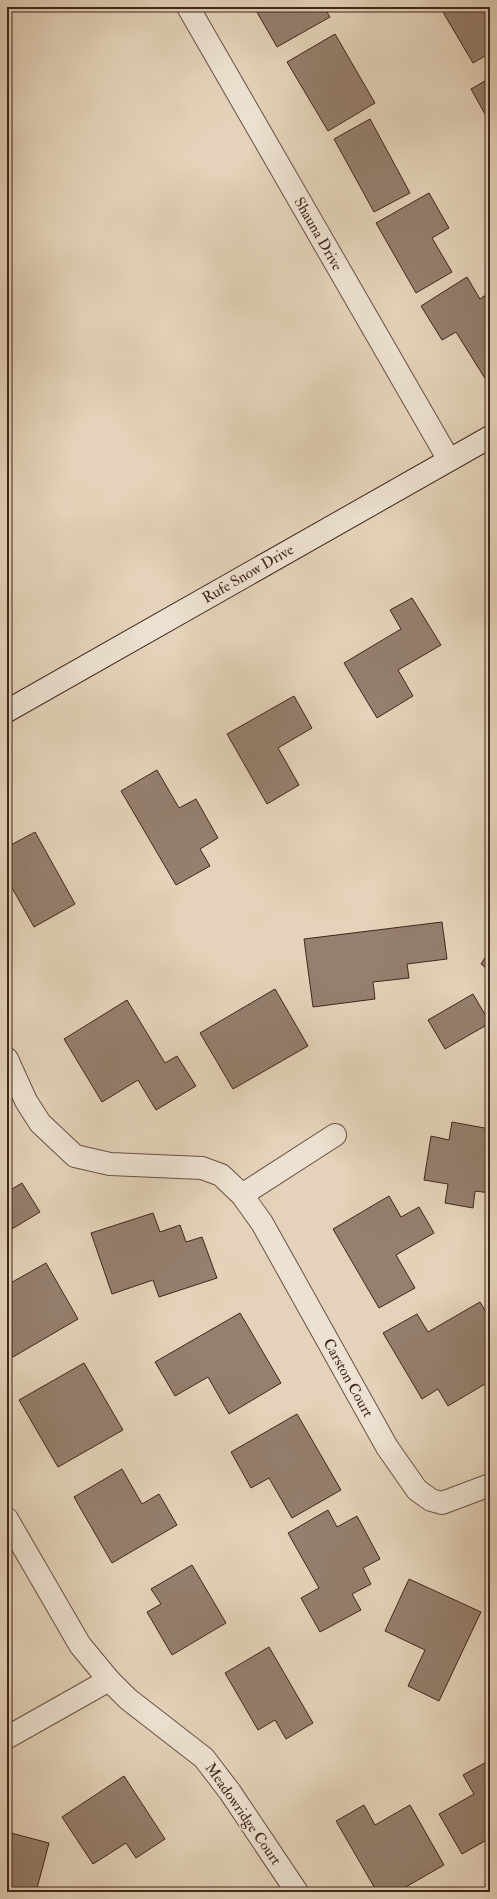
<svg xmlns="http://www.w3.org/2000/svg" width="497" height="1899" font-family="'IM FELL Double Pica',serif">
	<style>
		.building { fill: #957f6e; stroke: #40251c }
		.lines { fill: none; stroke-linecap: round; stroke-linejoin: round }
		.minor-casing { stroke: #695044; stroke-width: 24 }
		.secondary-casing { stroke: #40251c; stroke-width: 24 }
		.minor { stroke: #ede2d2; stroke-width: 22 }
		.secondary { stroke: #ede2d2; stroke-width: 22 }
		.labels { text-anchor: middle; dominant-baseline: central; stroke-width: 3; stroke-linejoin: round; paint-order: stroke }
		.street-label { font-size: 15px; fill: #40251c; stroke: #ede2d2 }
	</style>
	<rect width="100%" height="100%" fill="#e4d3ba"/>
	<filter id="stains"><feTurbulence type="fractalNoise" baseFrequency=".005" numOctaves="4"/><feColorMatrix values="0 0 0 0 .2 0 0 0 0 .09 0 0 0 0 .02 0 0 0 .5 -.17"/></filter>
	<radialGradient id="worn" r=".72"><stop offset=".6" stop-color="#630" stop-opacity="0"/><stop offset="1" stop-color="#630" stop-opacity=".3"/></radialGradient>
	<!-- building -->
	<g class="building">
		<path d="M 254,7 L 324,7 L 330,17 L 277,47 Z"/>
		<path d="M 440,7 L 490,7 L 490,53 L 473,63 Z"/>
		<path d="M 335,34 L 375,103 L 328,131 L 287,62 Z"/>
		<path d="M 490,78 L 490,123 L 471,89 Z"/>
		<path d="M 370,119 L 410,193 L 374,212 L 334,139 Z"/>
		<path d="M 429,193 L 449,228 L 432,238 L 452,272 L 416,293 L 376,223 Z"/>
		<path d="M 467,277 L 480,299 L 490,292 L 490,377 L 486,380 L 456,332 L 442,340 L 421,306 Z"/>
		<path d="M 412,598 L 441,645 L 398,670 L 413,696 L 377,718 L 344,663 L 401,629 L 390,610 Z"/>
		<path d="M 294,696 L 312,728 L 278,748 L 299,785 L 267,804 L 227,734 Z"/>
		<path d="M 157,770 L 179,808 L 196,799 L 218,838 L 200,849 L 210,866 L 176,885 L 121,791 Z"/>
		<path d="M 35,832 L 75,904 L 34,927 L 7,879 L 7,847 Z"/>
		<path d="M 442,922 L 447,959 L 407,964 L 409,978 L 373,982 L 375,999 L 313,1007 L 304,939 Z"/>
		<path d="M 490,950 L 490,971 L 481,964 Z"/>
		<path d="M 275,989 L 308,1046 L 233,1089 L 200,1033 Z"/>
		<path d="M 473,994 L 490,1023 L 445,1049 L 428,1020 Z"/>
		<path d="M 127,1000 L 165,1063 L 177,1056 L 196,1086 L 156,1110 L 138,1080 L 102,1102 L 64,1039 Z"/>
		<path d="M 452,1122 L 490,1129 L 490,1193 L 475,1191 L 473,1208 L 445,1203 L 448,1184 L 424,1180 L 431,1136 L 449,1140 Z"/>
		<path d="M 22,1183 L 40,1212 L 7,1232 L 7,1192 Z"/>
		<path d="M 389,1196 L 401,1217 L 419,1207 L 434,1233 L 396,1255 L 415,1288 L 379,1308 L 333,1229 Z"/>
		<path d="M 153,1213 L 160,1232 L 180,1225 L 186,1242 L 202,1237 L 217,1278 L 159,1297 L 153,1280 L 112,1294 L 91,1233 Z"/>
		<path d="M 46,1263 L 78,1319 L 13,1357 L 7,1348 L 7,1285 Z"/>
		<path d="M 480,1302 L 490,1319 L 490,1358 L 488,1359 L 490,1381 L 448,1406 L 438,1389 L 422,1399 L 383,1333 L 417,1314 L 428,1332 Z"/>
		<path d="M 240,1313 L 281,1383 L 229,1414 L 208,1377 L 175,1396 L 155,1362 Z"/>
		<path d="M 84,1363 L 123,1430 L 58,1467 L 19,1400 Z"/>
		<path d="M 297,1414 L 341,1490 L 292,1518 L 269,1478 L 251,1488 L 231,1452 Z"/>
		<path d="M 122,1469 L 142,1504 L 159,1494 L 177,1525 L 112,1563 L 74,1497 Z"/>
		<path d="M 328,1510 L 337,1527 L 357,1516 L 380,1559 L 363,1568 L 371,1584 L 352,1594 L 361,1610 L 320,1632 L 301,1598 L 319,1588 L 288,1533 Z"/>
		<path d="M 192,1565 L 226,1623 L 172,1655 L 147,1612 L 161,1604 L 151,1589 Z"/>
		<path d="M 409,1579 L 481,1612 L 439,1701 L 408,1686 L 425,1650 L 385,1631 Z"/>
		<path d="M 269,1647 L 313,1723 L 286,1739 L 275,1720 L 258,1730 L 225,1673 Z"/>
		<path d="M 490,1760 L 490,1838 L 462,1854 L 439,1814 L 474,1794 L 463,1775 Z"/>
		<path d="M 124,1776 L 165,1839 L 136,1858 L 126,1843 L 93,1864 L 62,1817 Z"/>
		<path d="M 364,1805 L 375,1825 L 410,1805 L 444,1865 L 397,1892 L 377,1892 L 336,1821 Z"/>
		<path d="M 7,1832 L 49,1843 L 36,1892 L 7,1892 Z"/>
	</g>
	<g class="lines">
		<!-- minor casing -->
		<g class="minor-casing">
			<g id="minor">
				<path d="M 188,7 L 449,460"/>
				<path d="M 7,1059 L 26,1101 L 40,1123 L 75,1156 L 110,1164 L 202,1168 L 221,1175 L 242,1195 L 262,1223 L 387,1447 L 417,1490 L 431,1500 L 442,1503 L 490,1485"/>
				<path d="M 242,1195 L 335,1135"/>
				<path d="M 7,1519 L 80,1645 L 109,1680 L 128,1699 L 204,1758 L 230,1792 L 297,1892"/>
				<path d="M 8,1737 L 109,1680"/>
			</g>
		</g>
		<!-- secondary casing -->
		<g class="secondary-casing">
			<path id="secondary" d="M 7,711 L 490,437"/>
		</g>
		<!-- minor -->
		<use href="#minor" class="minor"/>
		<!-- secondary -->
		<use href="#secondary" class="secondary"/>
	</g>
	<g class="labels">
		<!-- street labels -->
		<g class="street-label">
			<text transform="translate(318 234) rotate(60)">Shauna Drive</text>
			<text transform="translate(248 574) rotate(-30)">Rufe Snow Drive</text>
			<text transform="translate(348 1378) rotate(61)">Carston Court</text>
			<text transform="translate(243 1814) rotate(55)">Meadowridge Court</text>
		</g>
	</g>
	<!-- margin -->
	<rect width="497" height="1899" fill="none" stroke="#e4d3ba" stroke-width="24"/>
	<rect x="8" y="8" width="481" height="1883" fill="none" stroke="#40251c" stroke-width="2"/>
	<rect x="12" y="12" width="473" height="1875" fill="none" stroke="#40251c"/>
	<rect width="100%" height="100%" filter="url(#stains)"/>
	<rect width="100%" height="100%" fill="url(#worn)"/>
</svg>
